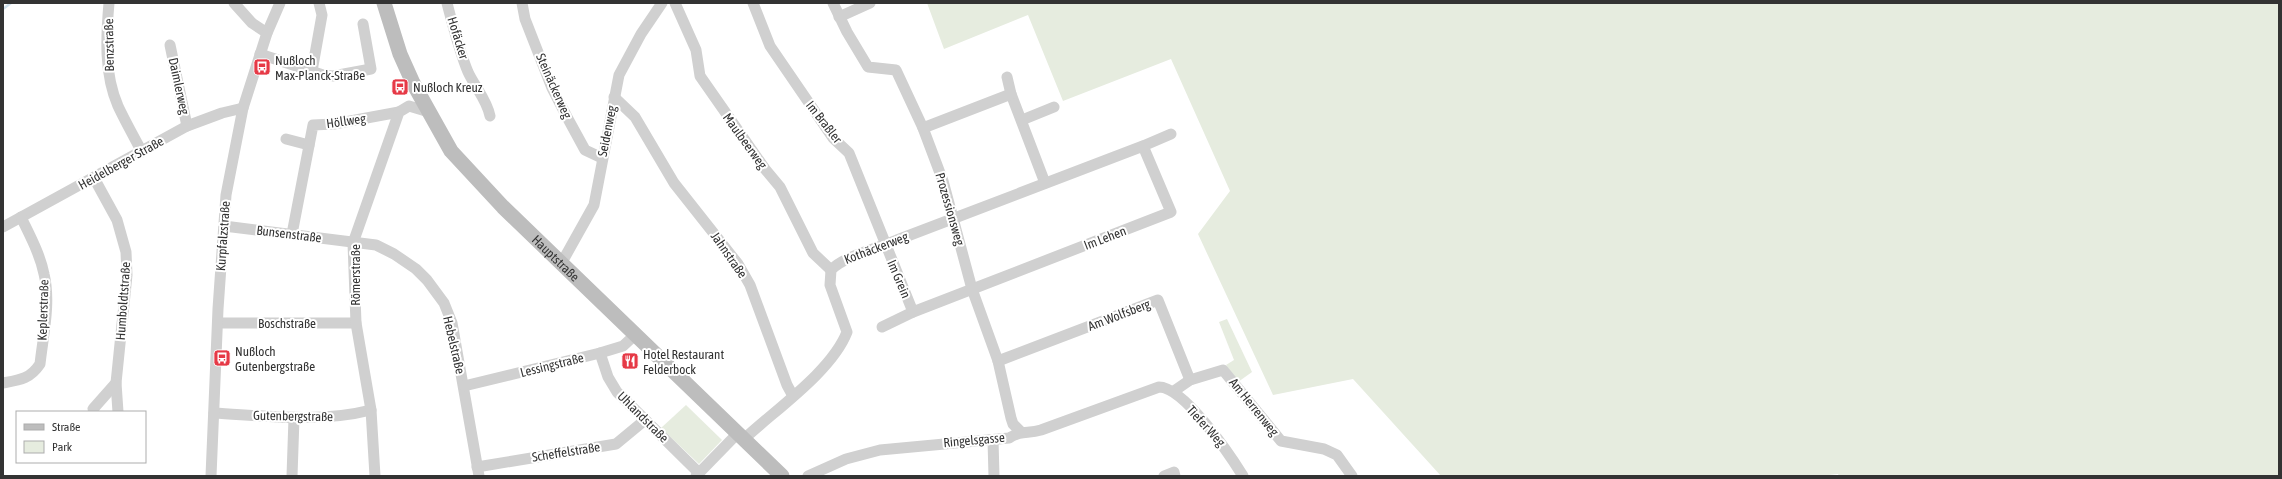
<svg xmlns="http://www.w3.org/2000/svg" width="2282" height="479" font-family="'Asap Condensed',sans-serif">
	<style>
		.green { fill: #e6ecdf }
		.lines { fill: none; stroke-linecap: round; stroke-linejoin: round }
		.stream { stroke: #cfe2ee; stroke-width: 2.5 }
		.street { stroke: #d0d0d0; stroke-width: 11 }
		.secondary { stroke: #bdbdbd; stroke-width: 15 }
		.labels { text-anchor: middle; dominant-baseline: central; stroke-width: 4; stroke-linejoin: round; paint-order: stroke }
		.street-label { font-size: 13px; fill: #333; stroke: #fff }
		.poi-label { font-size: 13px; fill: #333; stroke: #fff; text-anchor: start }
	</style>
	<rect width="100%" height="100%" fill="#fff"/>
	<!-- green -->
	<g class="green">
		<path d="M 927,3 L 2279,3 L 2279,476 L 1839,476 L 1838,474 L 1820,476 L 1441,476 L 1353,379 L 1273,395 L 1198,234 L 1230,191 L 1171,59 L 1063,101 L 1028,15 L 944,49 Z"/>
		<path d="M 1227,319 L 1252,372 L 1238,382 L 1226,365 L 1234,360 L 1219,322 Z"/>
		<path d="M 686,405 L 722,440 L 699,464 L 661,428 Z"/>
	</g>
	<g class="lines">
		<!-- stream -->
		<path class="stream" d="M 3,9 L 11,3"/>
		<!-- street -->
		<g class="street">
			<path d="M 109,3 C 106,37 104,74 118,106 C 125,121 134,137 142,152"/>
			<path d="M 234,3 L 252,23 L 267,33"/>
			<path d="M 447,3 C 453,26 459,50 468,72 C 475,87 487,100 490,116"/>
			<path d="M 522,3 L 525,19 L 552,88 L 567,117 L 585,150 L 602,158"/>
			<path d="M 675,3 L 696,50 L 700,76 L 765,169 L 780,187 L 813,253 L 831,270"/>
			<path d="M 833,3 L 847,32 L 868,67 L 896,70 L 923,128 L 943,181 L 972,289 L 998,361 L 1011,418 L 1013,424 L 1020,431"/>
			<path d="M 839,17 L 870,3"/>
			<path d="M 170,45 L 187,126"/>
			<path d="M 260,54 L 323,75 L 333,76 L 371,69 L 363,24"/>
			<path d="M 312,71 L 322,15 L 319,3"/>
			<path d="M 1007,77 L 1011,94 L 1045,183"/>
			<path d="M 614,97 L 635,117 L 674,183 L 738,264 L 750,285 L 787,385 L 793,396"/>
			<path d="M 1022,120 L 1054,107"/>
			<path d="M 923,128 L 1011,94"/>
			<path d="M 286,139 L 309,145"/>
			<path d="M 1143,146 L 1171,134"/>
			<path d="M 94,178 L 117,220 L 126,252 L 127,275 L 116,383 L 118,412"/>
			<path d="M 224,226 L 376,245 L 394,254 L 416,269 L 427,280 L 444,303 L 452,323 L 479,476"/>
			<path d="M 3,227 L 187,126 L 222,113 L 243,108"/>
			<path d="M 292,234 L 313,125 L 334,124 L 399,112"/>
			<path d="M 561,264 L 594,205 L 619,75 L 641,34 L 662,3"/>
			<path d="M 218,323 L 356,323"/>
			<path d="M 882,327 L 913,312"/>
			<path d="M 600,353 L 608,377 L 617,392 L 699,473"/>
			<path d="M 998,361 L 1158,300 L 1190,380"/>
			<path d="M 3,383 C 20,380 30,379 40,364 C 43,336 51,302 44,274 C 40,254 30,236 21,217"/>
			<path d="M 464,386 L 600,353 L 623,346 L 636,334"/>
			<path d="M 1174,391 L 1190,380 L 1223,370 L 1281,441 L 1324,449 L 1337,455 L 1352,476"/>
			<path d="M 94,412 L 93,409 L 116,383"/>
			<path d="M 214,413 C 267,416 320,423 371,410"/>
			<path d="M 744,439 C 775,410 832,371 847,332 L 830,285 L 831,270 C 844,256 879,248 897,240 C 979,208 1061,178 1143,146 L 1171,212 L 913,312 L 849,153 L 833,138 L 770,46 L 753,3"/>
			<path d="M 993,440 L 994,476"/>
			<path d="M 477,467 L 616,444 L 645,420"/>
			<path d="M 211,476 L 218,309 L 226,195 L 243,108 L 267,33 L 280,3"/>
			<path d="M 292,476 L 294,418"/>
			<path d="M 375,476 L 371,410 L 356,323 L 353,243 L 399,112 L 409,106 L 429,112"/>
			<path d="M 696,476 L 738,433"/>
			<path d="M 808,476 L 846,459 L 880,450 L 1009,438 C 1022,430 1027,434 1041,430 L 1159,387 C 1184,387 1230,455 1243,476"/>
			<path d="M 1164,476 L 1174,472 L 1175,476"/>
		</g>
		<!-- secondary -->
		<path class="secondary" id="s1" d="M 384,3 L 400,54 L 413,83 L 451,151 L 503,207 L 782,476"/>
	</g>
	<!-- icons -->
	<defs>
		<g id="bus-square" transform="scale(0.9)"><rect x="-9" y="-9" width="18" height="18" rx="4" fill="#e63946" stroke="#fff"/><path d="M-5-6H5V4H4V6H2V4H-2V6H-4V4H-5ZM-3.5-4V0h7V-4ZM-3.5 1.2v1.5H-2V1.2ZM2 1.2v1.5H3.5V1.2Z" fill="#fff"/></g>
		<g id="restaurant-square" transform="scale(0.9)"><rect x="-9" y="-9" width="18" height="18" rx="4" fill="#e63946" stroke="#fff"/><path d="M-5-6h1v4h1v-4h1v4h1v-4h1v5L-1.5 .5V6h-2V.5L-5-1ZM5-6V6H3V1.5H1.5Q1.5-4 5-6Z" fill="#fff"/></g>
	</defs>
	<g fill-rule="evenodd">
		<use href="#bus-square" x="262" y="67"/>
		<use href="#bus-square" x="400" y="87"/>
		<use href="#bus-square" x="222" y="358"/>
		<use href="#restaurant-square" x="630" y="361"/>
	</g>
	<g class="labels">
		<!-- street labels -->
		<g class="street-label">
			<text transform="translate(458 38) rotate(73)">Hofäcker</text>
			<text transform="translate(109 45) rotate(-91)">Benzstraße</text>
			<text transform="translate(179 86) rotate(78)">Daimlerweg</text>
			<text transform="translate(554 86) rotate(66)">Steinäckerweg</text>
			<text transform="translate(346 121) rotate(-8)">Höllweg</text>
			<text transform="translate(824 122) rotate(52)">Im Braßler</text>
			<text transform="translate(607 131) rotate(-79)">Seidenweg</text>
			<text transform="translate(745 141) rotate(54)">Maulbeerweg</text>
			<text transform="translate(121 163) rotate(-29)">Heidelberger Straße</text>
			<text transform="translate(950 209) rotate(74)">Prozessionsweg</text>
			<text transform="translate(289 234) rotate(7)">Bunsenstraße</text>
			<text transform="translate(223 236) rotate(-86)">Kurpfalzstraße</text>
			<text transform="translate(1105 238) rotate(-21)">Im Lehen</text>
			<text transform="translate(876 248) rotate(-21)">Kothäckerweg</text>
			<text transform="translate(729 255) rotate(55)">Jahnstraße</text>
			<text stroke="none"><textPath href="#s1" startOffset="313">Hauptstraße</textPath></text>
			<text transform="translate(355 275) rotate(-90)">Römerstraße</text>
			<text transform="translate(899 279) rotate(67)">Im Grein</text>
			<text transform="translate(123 301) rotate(-86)">Humboldtstraße</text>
			<text transform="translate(43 310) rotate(-88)">Keplerstraße</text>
			<text transform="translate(1119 315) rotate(-21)">Am Wolfsberg</text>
			<text x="287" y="323">Boschstraße</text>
			<text transform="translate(454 345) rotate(77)">Hebelstraße</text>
			<text transform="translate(552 365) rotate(-14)">Lessingstraße</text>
			<text transform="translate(1254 407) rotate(51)">Am Herrenweg</text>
			<text transform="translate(293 416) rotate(1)">Gutenbergstraße</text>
			<text transform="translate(643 417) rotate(45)">Uhlandstraße</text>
			<text transform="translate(1206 426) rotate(48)">Tiefer Weg</text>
			<text transform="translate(974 440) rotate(-5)">Ringelsgasse</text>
			<text transform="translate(566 452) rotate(-9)">Scheffelstraße</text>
		</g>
		<!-- poi labels -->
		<g class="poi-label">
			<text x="275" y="60">Nußloch<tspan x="275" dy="15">Max-Planck-Straße</tspan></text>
			<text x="413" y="87">Nußloch Kreuz</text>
			<text x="235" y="351">Nußloch<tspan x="235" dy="15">Gutenbergstraße</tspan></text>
			<text x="643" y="354">Hotel Restaurant<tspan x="643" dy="15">Felderbock</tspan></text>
		</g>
	</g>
	<!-- border -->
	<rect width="2282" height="479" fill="none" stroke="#333333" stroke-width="8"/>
	<!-- legend -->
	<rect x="16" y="411" width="130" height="52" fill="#ffffff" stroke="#adadad"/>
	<rect x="24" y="424" width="20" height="6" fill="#bdbdbd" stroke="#adadad"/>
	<text x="52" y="431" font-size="12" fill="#333333">Straße</text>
	<rect x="24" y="441" width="20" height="12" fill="#e6ecdf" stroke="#adadad"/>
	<text x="52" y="451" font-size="12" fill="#333333">Park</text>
</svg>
